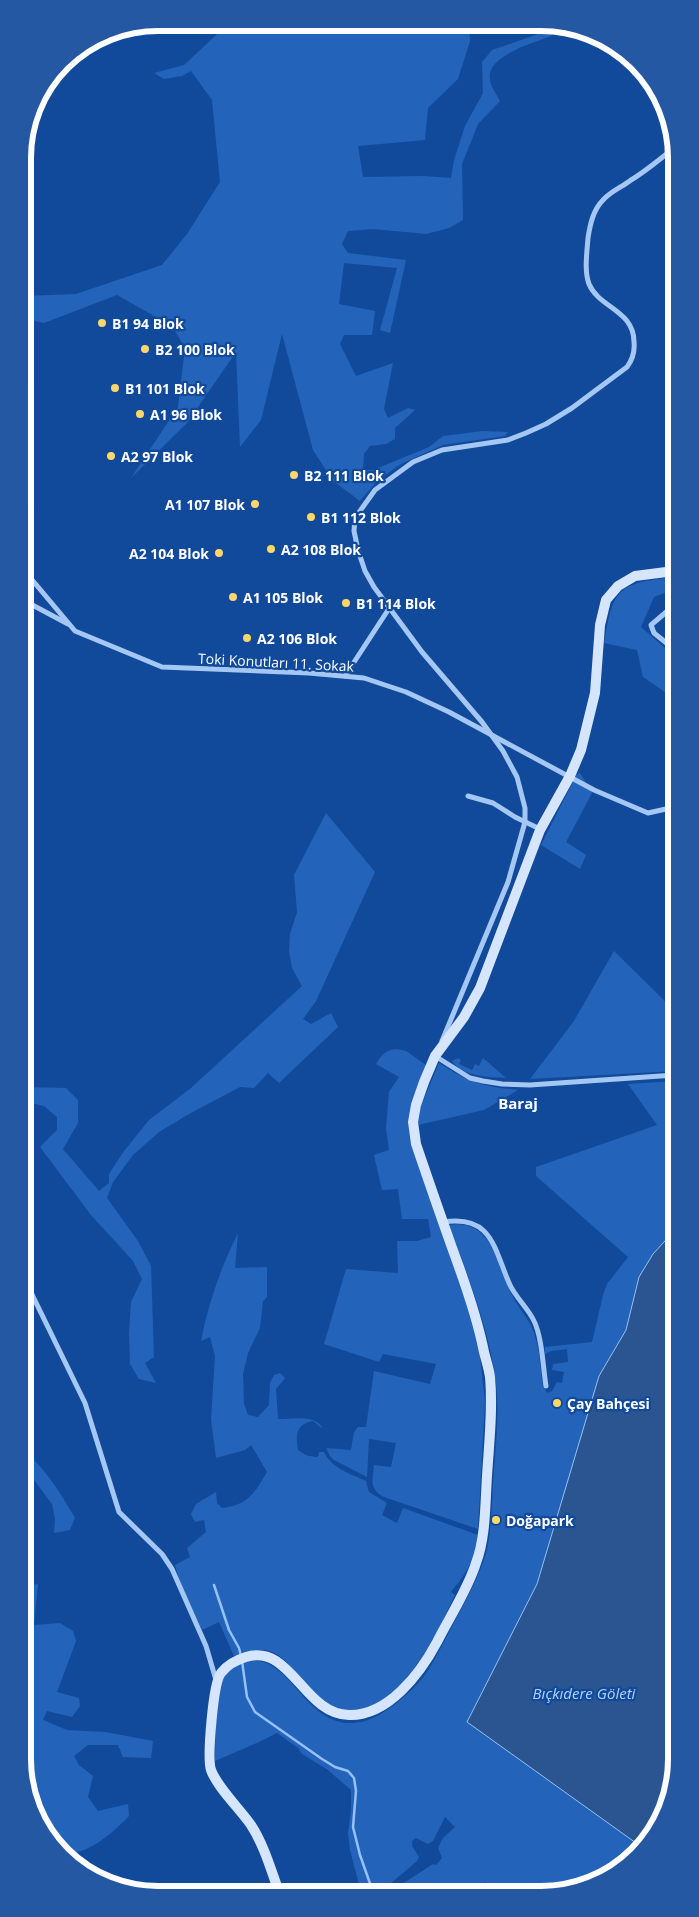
<svg xmlns="http://www.w3.org/2000/svg" width="699" height="1917" font-family="'Open Sans',sans-serif">
	<style>
		.green { fill: #2364ba }
		.water { fill: #2b5591; stroke: #96c1f8 }
		.lines { fill: none; stroke-linecap: round; stroke-linejoin: round }
		.stream { stroke: #96c1f8; stroke-width: 2.5 }
		.street { stroke: #a5c7f4; stroke-width: 5 }
		.secondary { stroke: #d5e5fd; stroke-width: 10 }
		.poi-dot { fill: #ffd768; stroke: #114a9b; stroke-width: 2 }
		.labels { text-anchor: middle; dominant-baseline: central; stroke-width: 4.5; stroke-linejoin: round; paint-order: stroke }
		.poi-label { font-size: 14px; font-weight: bold; fill: #fff; stroke: #114a9b; text-anchor: start }
		.street-label { font-size: 14px; fill: #fff; stroke: #114a9b }
		.neighbourhood-label { font-size: 15px; font-weight: bold; fill: #fff; stroke: #114a9b }
		.water-label { font-size: 15px; font-style: italic; fill: #b1d1fb; stroke: #114a9b }
		.rim { fill: none; stroke: #fff; stroke-width: 6 }
	</style>
	<rect width="100%" height="100%" fill="#114a9b"/>
	<!-- green -->
	<g class="green">
		<path d="M 229,23 L 469,25 L 470,41 L 458,79 L 428,108 L 425,140 L 358,146 L 363,177 L 424,176 L 451,178 L 454,160 L 465,126 L 483,93 L 482,62 L 492,50 L 541,33 L 538,25 L 548,25 L 553,35 C 535,43 485,55 490,80 C 491,87 497,95 500,101 L 478,124 L 462,164 L 463,220 L 449,228 L 426,234 L 373,229 L 348,231 L 342,244 L 348,253 L 406,260 L 390,333 L 380,330 L 397,268 L 344,263 L 339,304 L 375,311 L 372,335 L 344,335 L 340,344 L 356,376 L 393,363 L 384,409 L 388,418 L 408,408 L 415,410 L 395,428 L 395,439 L 386,444 L 370,446 L 364,454 L 363,470 L 373,470 L 429,447 L 443,436 L 483,431 L 508,432 L 505,436 L 443,445 L 401,464 L 378,480 L 360,501 L 333,481 L 313,450 L 282,334 L 261,420 L 240,447 L 236,352 L 187,423 L 131,478 L 178,407 L 185,348 L 172,326 L 117,295 L 44,323 L 23,318 L 23,296 L 76,294 L 162,265 L 187,234 L 220,182 L 212,100 L 191,71 L 182,76 L 164,79 L 154,73 L 184,65 Z"/>
		<path d="M 481,25 L 519,25 L 486,30 Z"/>
		<path d="M 674,577 L 674,589 L 654,597 L 641,627 L 675,657 L 675,699 L 643,677 L 637,650 L 604,643 C 614,586 618,584 674,577 Z"/>
		<path d="M 580,773 L 592,793 L 566,842 L 586,855 L 580,869 L 541,845 L 577,774 Z"/>
		<path d="M 326,813 L 375,872 L 316,1001 L 303,1019 L 311,1024 L 331,1013 L 338,1027 L 279,1083 L 268,1073 L 254,1088 L 240,1087 L 189,1114 L 159,1132 L 133,1155 L 113,1182 L 107,1198 L 138,1241 L 151,1266 L 154,1357 L 145,1363 L 156,1383 L 139,1379 L 130,1364 L 129,1334 L 131,1302 L 142,1279 L 133,1261 L 91,1215 L 40,1147 L 57,1130 L 57,1117 L 44,1106 L 24,1101 L 24,1087 L 66,1088 L 78,1100 L 78,1123 L 63,1149 L 99,1191 L 109,1183 L 109,1174 L 124,1151 L 149,1120 L 191,1088 L 302,986 L 292,968 L 289,951 L 290,934 L 297,912 L 294,875 Z"/>
		<path d="M 614,951 L 675,1011 L 675,1071 L 530,1079 L 574,1021 Z"/>
		<path d="M 397,1049 L 406,1051 L 426,1065 L 408,1124 L 410,1141 L 463,1293 L 479,1349 L 485,1401 L 478,1529 L 384,1497 C 368,1488 373,1480 374,1465 L 391,1467 L 396,1443 L 369,1439 L 367,1477 L 334,1460 L 330,1456 L 326,1448 L 351,1450 L 354,1432 L 358,1427 L 366,1427 L 374,1371 L 430,1384 L 436,1364 L 383,1354 L 379,1362 L 324,1344 L 346,1269 L 398,1273 L 397,1241 L 417,1241 L 431,1237 L 428,1219 L 402,1219 L 398,1189 L 382,1190 L 374,1155 L 389,1150 L 386,1128 L 389,1092 L 399,1077 L 376,1064 C 381,1055 386,1050 397,1049 Z"/>
		<path d="M 458,1058 L 461,1060 L 459,1064 L 472,1070 L 475,1064 L 479,1066 L 483,1058 L 506,1078 C 489,1077 463,1077 452,1061 Z"/>
		<path d="M 439,1063 C 470,1083 481,1086 518,1090 L 484,1110 L 418,1125 L 419,1111 Z"/>
		<path d="M 675,1081 L 675,1230 L 653,1254 L 639,1277 L 626,1330 L 599,1376 L 537,1584 L 467,1722 L 643,1848 L 609,1876 L 567,1892 L 496,1892 L 485,1882 L 477,1892 L 390,1892 L 433,1864 L 436,1865 L 442,1858 L 438,1848 L 443,1838 L 455,1827 L 445,1817 L 433,1841 L 428,1844 L 416,1838 L 412,1841 L 412,1846 L 419,1857 L 417,1861 L 390,1884 L 377,1892 L 361,1892 L 350,1850 L 348,1833 L 351,1811 L 351,1790 L 328,1770 L 302,1754 L 298,1748 L 277,1733 L 259,1742 L 215,1761 C 216,1741 214,1692 224,1677 C 228,1670 236,1666 243,1663 C 291,1645 304,1738 365,1721 C 384,1716 413,1691 425,1675 C 433,1663 440,1649 447,1636 C 460,1611 474,1587 484,1560 C 491,1541 492,1506 493,1484 C 495,1451 500,1416 496,1383 C 489,1328 468,1277 449,1225 C 493,1217 498,1268 513,1297 C 519,1309 530,1320 534,1333 C 540,1349 540,1369 543,1386 L 547,1393 L 552,1391 L 557,1382 L 562,1383 L 564,1372 L 552,1370 L 553,1364 L 568,1362 L 567,1349 L 551,1351 L 545,1354 L 545,1347 L 592,1342 L 603,1295 L 607,1284 L 628,1257 L 536,1176 L 536,1167 L 657,1125 L 628,1084 Z"/>
		<path d="M 238,1233 L 235,1268 L 267,1267 L 267,1297 L 263,1301 L 260,1328 L 248,1353 L 243,1374 L 244,1404 L 248,1415 L 258,1417 L 269,1405 L 270,1383 L 274,1375 L 280,1373 L 285,1378 L 276,1389 L 278,1419 C 293,1419 316,1414 323,1429 L 313,1421 C 295,1424 296,1436 298,1450 C 305,1455 310,1457 318,1457 L 319,1452 L 324,1452 C 331,1468 351,1474 366,1481 L 369,1492 L 387,1503 L 382,1515 L 397,1523 L 403,1508 L 478,1535 C 473,1562 469,1570 451,1592 L 455,1595 C 436,1635 403,1707 352,1711 C 342,1712 329,1705 320,1700 C 302,1689 293,1660 272,1652 C 259,1647 246,1653 234,1656 L 219,1622 L 202,1630 L 180,1582 L 175,1565 L 190,1557 L 187,1548 L 206,1532 L 204,1520 L 195,1522 L 191,1514 L 196,1504 L 216,1492 L 217,1503 L 222,1508 C 248,1505 254,1494 267,1472 L 251,1445 L 245,1450 L 216,1458 L 211,1419 L 215,1356 L 210,1337 L 201,1341 C 208,1304 221,1267 238,1233 Z"/>
		<path d="M 25,1452 C 46,1469 61,1494 75,1518 L 70,1530 L 54,1533 L 55,1519 L 52,1504 L 25,1468 Z"/>
		<path d="M 38,1584 L 34,1625 L 60,1623 L 73,1631 L 76,1641 L 57,1692 L 79,1698 L 80,1706 L 72,1717 L 47,1711 L 43,1720 L 67,1730 L 105,1732 L 153,1741 L 151,1758 L 123,1757 L 118,1745 L 88,1745 L 74,1756 L 79,1765 L 93,1776 L 88,1797 L 98,1811 L 128,1804 L 129,1816 C 112,1833 93,1851 68,1854 L 70,1859 L 63,1855 L 25,1785 L 25,1586 Z"/>
	</g>
	<!-- water -->
	<path class="water" d="M 675,1230 L 676,1767 L 666,1810 L 643,1848 L 467,1722 L 537,1584 L 599,1376 L 626,1330 L 639,1277 L 653,1254 Z"/>
	<g class="lines">
		<!-- stream -->
		<g class="stream">
			<path d="M 214,1585 L 229,1630 L 239,1648 L 241,1656"/>
			<path d="M 242,1661 L 247,1697 L 255,1712 L 322,1759 L 335,1767 L 348,1771 L 354,1778 L 356,1791 L 353,1827 L 360,1855 L 373,1892"/>
		</g>
		<!-- street -->
		<g class="street">
			<path d="M 23,569 L 75,631 L 162,667 L 309,673 L 364,678 L 406,692 L 449,712 L 594,790 L 648,813 L 675,807"/>
			<path d="M 23,600 L 68,624"/>
			<path d="M 675,606 L 671,608 L 651,625 L 654,633 L 675,650"/>
			<path d="M 345,676 L 390,607"/>
			<path d="M 468,796 L 493,803 L 515,817 L 540,829"/>
			<path d="M 442,1041 L 508,882 L 525,822 L 525,808 L 517,777 L 503,751 L 482,722 L 422,652 L 374,587 L 365,571 L 358,550 L 354,531 L 355,518 L 375,490 L 413,462 L 442,450 L 508,440 L 526,433 L 546,424 L 572,408 L 627,367 C 633,359 635,352 634,342 C 634,310 599,308 589,284 C 584,271 587,252 588,238 C 590,225 593,210 603,200 C 611,191 622,187 631,180 C 646,171 660,159 674,148"/>
			<path d="M 435,1056 L 470,1078 L 483,1081 L 502,1084 L 530,1085 L 675,1075"/>
			<path d="M 443,1222 C 493,1214 494,1250 510,1285 C 516,1298 528,1308 534,1321 C 542,1337 543,1367 546,1386"/>
			<path d="M 24,1278 L 85,1403 L 119,1512 L 162,1554 L 172,1569 L 206,1646 L 216,1680"/>
		</g>
		<!-- secondary -->
		<path class="secondary" d="M 279,1892 C 271,1870 264,1845 251,1825 C 240,1809 217,1787 211,1770 C 207,1758 213,1683 221,1673 C 227,1665 236,1660 246,1657 C 291,1643 303,1714 349,1715 C 388,1716 420,1674 437,1642 C 449,1618 468,1589 476,1563 C 486,1536 485,1505 487,1476 C 489,1444 493,1409 490,1377 C 489,1369 486,1360 484,1352 C 478,1322 469,1295 459,1267 C 444,1226 430,1185 416,1144 L 413,1122 L 416,1105 L 424,1082 L 435,1056 L 464,1017 L 480,988 L 540,830 L 570,776 L 581,750 L 595,693 L 600,625 L 606,600 L 618,586 L 635,576 L 674,571"/>
	</g>
	<!-- markers -->
	<g class="poi-dot">
		<circle cx="102" cy="323" r="5"/>
		<circle cx="145" cy="349" r="5"/>
		<circle cx="115" cy="388" r="5"/>
		<circle cx="140" cy="414" r="5"/>
		<circle cx="111" cy="456" r="5"/>
		<circle cx="294" cy="475" r="5"/>
		<circle cx="255" cy="504" r="5"/>
		<circle cx="311" cy="517" r="5"/>
		<circle cx="271" cy="549" r="5"/>
		<circle cx="219" cy="553" r="5"/>
		<circle cx="233" cy="597" r="5"/>
		<circle cx="346" cy="603" r="5"/>
		<circle cx="247" cy="638" r="5"/>
		<circle cx="557" cy="1403" r="5"/>
		<circle cx="496" cy="1520" r="5"/>
	</g>
	<g class="labels">
		<!-- poi labels -->
		<g class="poi-label">
			<text x="112" y="323">B1 94 Blok</text>
			<text x="155" y="349">B2 100 Blok</text>
			<text x="125" y="388">B1 101 Blok</text>
			<text x="150" y="414">A1 96 Blok</text>
			<text x="121" y="456">A2 97 Blok</text>
			<text x="304" y="475">B2 111 Blok</text>
			<text x="245" y="504" text-anchor="end">A1 107 Blok</text>
			<text x="321" y="517">B1 112 Blok</text>
			<text x="281" y="549">A2 108 Blok</text>
			<text x="209" y="553" text-anchor="end">A2 104 Blok</text>
			<text x="243" y="597">A1 105 Blok</text>
			<text x="356" y="603">B1 114 Blok</text>
			<text x="257" y="638">A2 106 Blok</text>
			<text x="567" y="1403">Çay Bahçesi</text>
			<text x="506" y="1520">Doğapark</text>
		</g>
		<!-- street labels -->
		<g class="street-label">
			<text transform="translate(276 662) rotate(3)">Toki Konutları 11. Sokak</text>
		</g>
		<!-- neighbourhood labels -->
		<g class="neighbourhood-label">
			<text x="518" y="1103">Baraj</text>
		</g>
		<!-- water labels -->
		<g class="water-label">
			<text x="584" y="1693">Bıçkıdere Göleti</text>
		</g>
	</g>
	<!-- crop -->
	<path d="M0 0H699V1917H0ZM158 31H541A127 127 0 0 1 668 158V1759A127 127 0 0 1 541 1886H158A127 127 0 0 1 31 1759V158A127 127 0 0 1 158 31Z" fill="#2458a3" fill-rule="evenodd"/>
	<path class="rim" d="M158 31H541A127 127 0 0 1 668 158V1759A127 127 0 0 1 541 1886H158A127 127 0 0 1 31 1759V158A127 127 0 0 1 158 31Z"/>
</svg>
